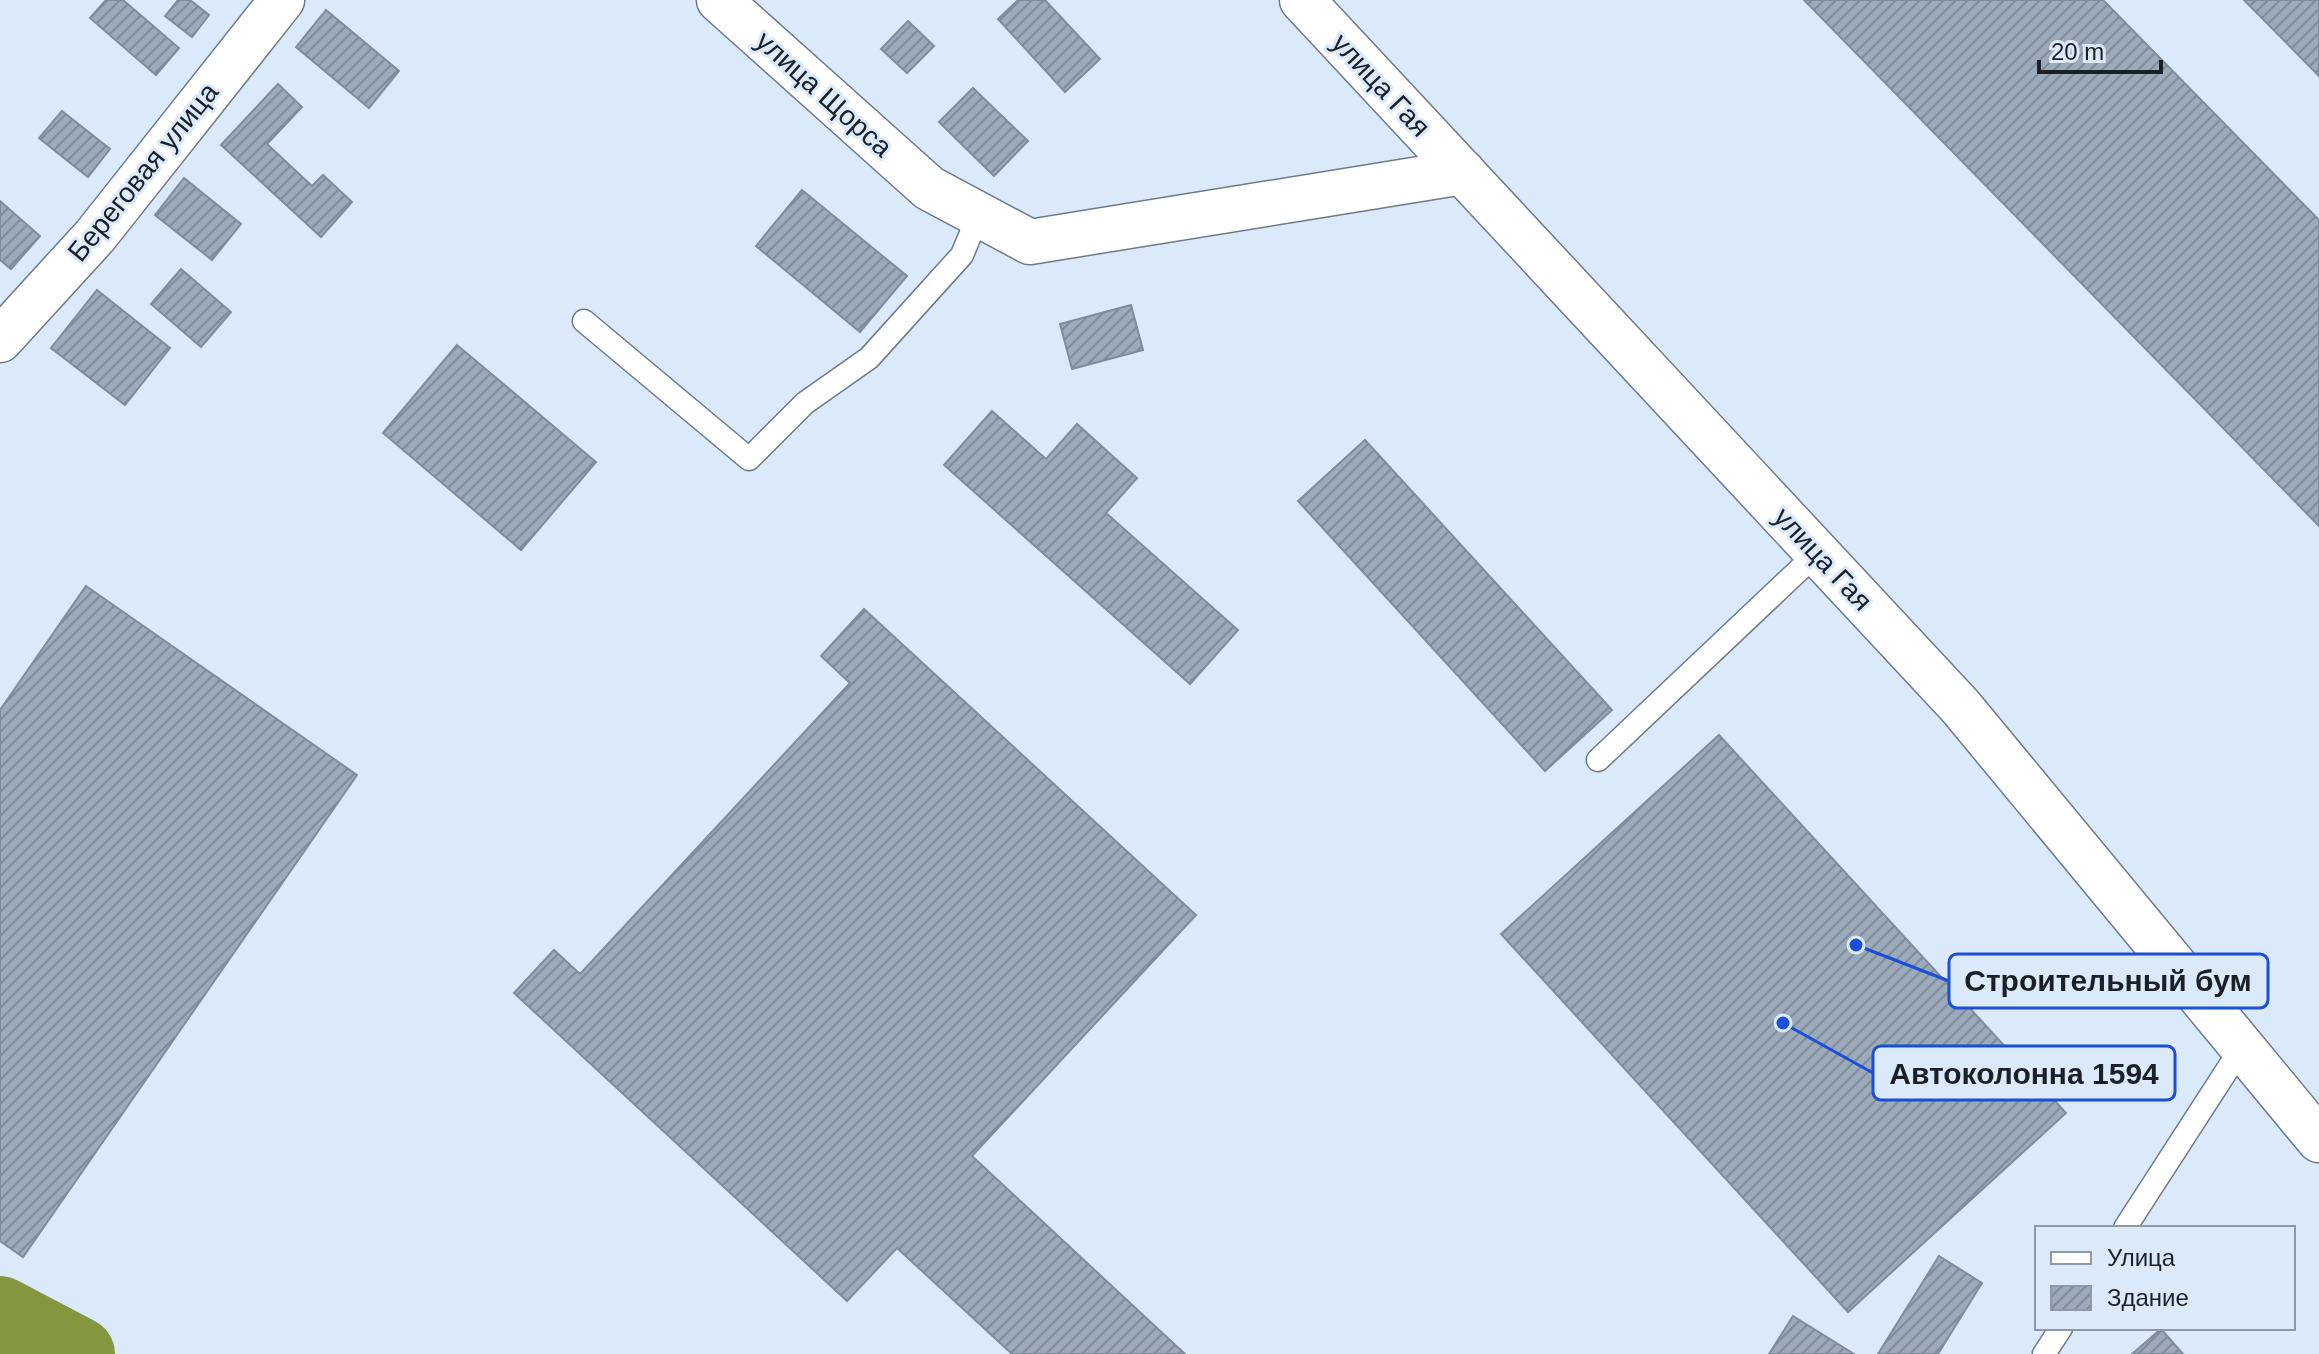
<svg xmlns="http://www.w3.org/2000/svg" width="2319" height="1354" font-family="Arial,sans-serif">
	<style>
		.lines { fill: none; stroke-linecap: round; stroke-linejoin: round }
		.river { stroke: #85973e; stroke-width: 74 }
		.building { fill: url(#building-hatch); stroke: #7e8c9c; stroke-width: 2 }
		.lane-casing { stroke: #6c7a89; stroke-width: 25 }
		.street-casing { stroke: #6c7a89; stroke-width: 47 }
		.secondary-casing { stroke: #6c7a89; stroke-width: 47 }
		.lane { stroke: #fff; stroke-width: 22 }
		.street { stroke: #fff; stroke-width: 44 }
		.secondary { stroke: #fff; stroke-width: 44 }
		.labels { text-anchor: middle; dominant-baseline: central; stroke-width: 6; stroke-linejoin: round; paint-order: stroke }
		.street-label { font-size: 28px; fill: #1b2026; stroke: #daeafb }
		.leader { fill: none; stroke: #1d4ed8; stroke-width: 3 }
		.callout-dot { fill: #1d4ed8; stroke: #daeafb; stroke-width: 3 }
		.callout { fill: #daeafb; stroke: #1d4ed8; stroke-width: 3 }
		.callout-label { font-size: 30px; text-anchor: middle; font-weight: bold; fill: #1b2026 }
	</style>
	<defs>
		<pattern id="building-hatch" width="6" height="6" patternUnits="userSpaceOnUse" patternTransform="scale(2)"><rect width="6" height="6" fill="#9cabbb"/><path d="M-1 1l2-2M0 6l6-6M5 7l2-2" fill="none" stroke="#7e8b98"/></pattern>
	</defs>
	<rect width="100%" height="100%" fill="#daeafb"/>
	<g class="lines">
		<!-- river -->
		<path class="river" d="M 0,1313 L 78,1354"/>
	</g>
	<!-- building -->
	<g class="building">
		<path d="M 106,0 L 123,0 L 179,48 L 156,75 L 90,18 Z"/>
		<path d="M 178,0 L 190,0 L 209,15 L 192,37 L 165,16 Z"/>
		<path d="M 1018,0 L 1045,0 L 1100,59 L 1065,92 L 998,19 Z"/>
		<path d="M 1804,0 L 2103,0 L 2319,220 L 2319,526 Z"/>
		<path d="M 2244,0 L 2319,0 L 2319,76 Z"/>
		<path d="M 326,10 L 399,71 L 369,108 L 296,47 Z"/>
		<path d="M 908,21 L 934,46 L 907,73 L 881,49 Z"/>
		<path d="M 278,84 L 302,107 L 267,144 L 312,186 L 323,175 L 352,202 L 321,237 L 221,145 Z"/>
		<path d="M 973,88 L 1028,141 L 994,176 L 939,122 Z"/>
		<path d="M 62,111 L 110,149 L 88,177 L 39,138 Z"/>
		<path d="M 184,178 L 241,224 L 212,260 L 155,215 Z"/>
		<path d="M 802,190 L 907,276 L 860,332 L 756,246 Z"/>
		<path d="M 0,201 L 40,236 L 11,269 L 0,260 Z"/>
		<path d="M 181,269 L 231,312 L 201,347 L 151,304 Z"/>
		<path d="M 97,290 L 170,348 L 125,405 L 51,348 Z"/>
		<path d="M 1131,305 L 1143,350 L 1072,369 L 1060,324 Z"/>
		<path d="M 457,345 L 596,462 L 521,550 L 383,433 Z"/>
		<path d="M 992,411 L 1046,459 L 1077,424 L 1137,478 L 1106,513 L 1238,630 L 1190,684 L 944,465 Z"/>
		<path d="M 1365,440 L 1612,710 L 1545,771 L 1298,501 Z"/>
		<path d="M 86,586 L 357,775 L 23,1257 L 0,1241 L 0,710 Z"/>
		<path d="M 864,609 L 1196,915 L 972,1156 L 1185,1354 L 1012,1354 L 897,1248 L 847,1301 L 514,993 L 554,950 L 580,974 L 850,683 L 821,656 Z"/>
		<path d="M 1719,735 L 2066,1113 L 1848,1312 L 1501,934 Z"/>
		<path d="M 1939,1256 L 1982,1283 L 1938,1354 L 1878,1354 Z"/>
		<path d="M 1793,1316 L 1854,1354 L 1769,1354 Z"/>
		<path d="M 2161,1329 L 2183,1354 L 2132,1354 Z"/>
	</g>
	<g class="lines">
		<!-- lane casing -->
		<g class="lane-casing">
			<g id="lane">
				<path d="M 584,321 L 749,459 L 805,403 L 869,358 L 962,255 L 979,214"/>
				<path d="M 1598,760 L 1817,553"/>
				<path d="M 2125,1228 L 2242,1047"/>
				<path d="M 2044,1354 L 2061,1328"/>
			</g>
		</g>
		<!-- street casing -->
		<g class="street-casing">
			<path id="street" d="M 0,340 L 95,236 L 282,0"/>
		</g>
		<!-- secondary casing -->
		<g class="secondary-casing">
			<g id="secondary">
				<path d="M 719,0 L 929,188 L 1030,242 L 1463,172"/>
				<path d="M 1302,0 L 1960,706 L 2319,1140"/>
			</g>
		</g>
		<!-- lane -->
		<use href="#lane" class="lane"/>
		<!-- street -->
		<use href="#street" class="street"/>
		<!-- secondary -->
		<use href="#secondary" class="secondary"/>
	</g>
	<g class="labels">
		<!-- street labels -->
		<g class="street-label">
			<text transform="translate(1381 85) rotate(47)">улица Гая</text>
			<text transform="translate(824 94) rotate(42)">улица Щорса</text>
			<text transform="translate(143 172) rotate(-51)">Береговая улица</text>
			<text transform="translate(1823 559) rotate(47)">улица Гая</text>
		</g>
	</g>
	<!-- callouts -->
	<path class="leader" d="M1856 945L1949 981M1783 1023L1873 1073"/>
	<g class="callout-dot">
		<circle cx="1856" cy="945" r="8"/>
		<circle cx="1783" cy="1023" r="8"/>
	</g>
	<g class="callout">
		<rect x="1949" y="954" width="319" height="54" rx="8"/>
		<rect x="1873" y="1046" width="302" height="54" rx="8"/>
	</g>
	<g class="callout-label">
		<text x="2108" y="991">Строительный бум</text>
		<text x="2024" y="1084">Автоколонна 1594</text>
	</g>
	<!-- legend -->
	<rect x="2035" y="1226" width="260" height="104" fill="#daeafb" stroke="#8e99a6" stroke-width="2"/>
	<rect x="2051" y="1252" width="40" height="12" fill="#ffffff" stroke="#8e99a6" stroke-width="2"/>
	<text x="2107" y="1266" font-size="24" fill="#1b2026">Улица</text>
	<rect x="2051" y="1286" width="40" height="24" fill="url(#building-hatch)" stroke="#8e99a6" stroke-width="2"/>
	<text x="2107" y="1306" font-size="24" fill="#1b2026">Здание</text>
	<!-- scale -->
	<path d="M2039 60v12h122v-12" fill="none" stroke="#1b2026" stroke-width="4"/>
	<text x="2051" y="60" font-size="24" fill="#1b2026" stroke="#daeafb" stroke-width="6" paint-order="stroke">20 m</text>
</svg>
